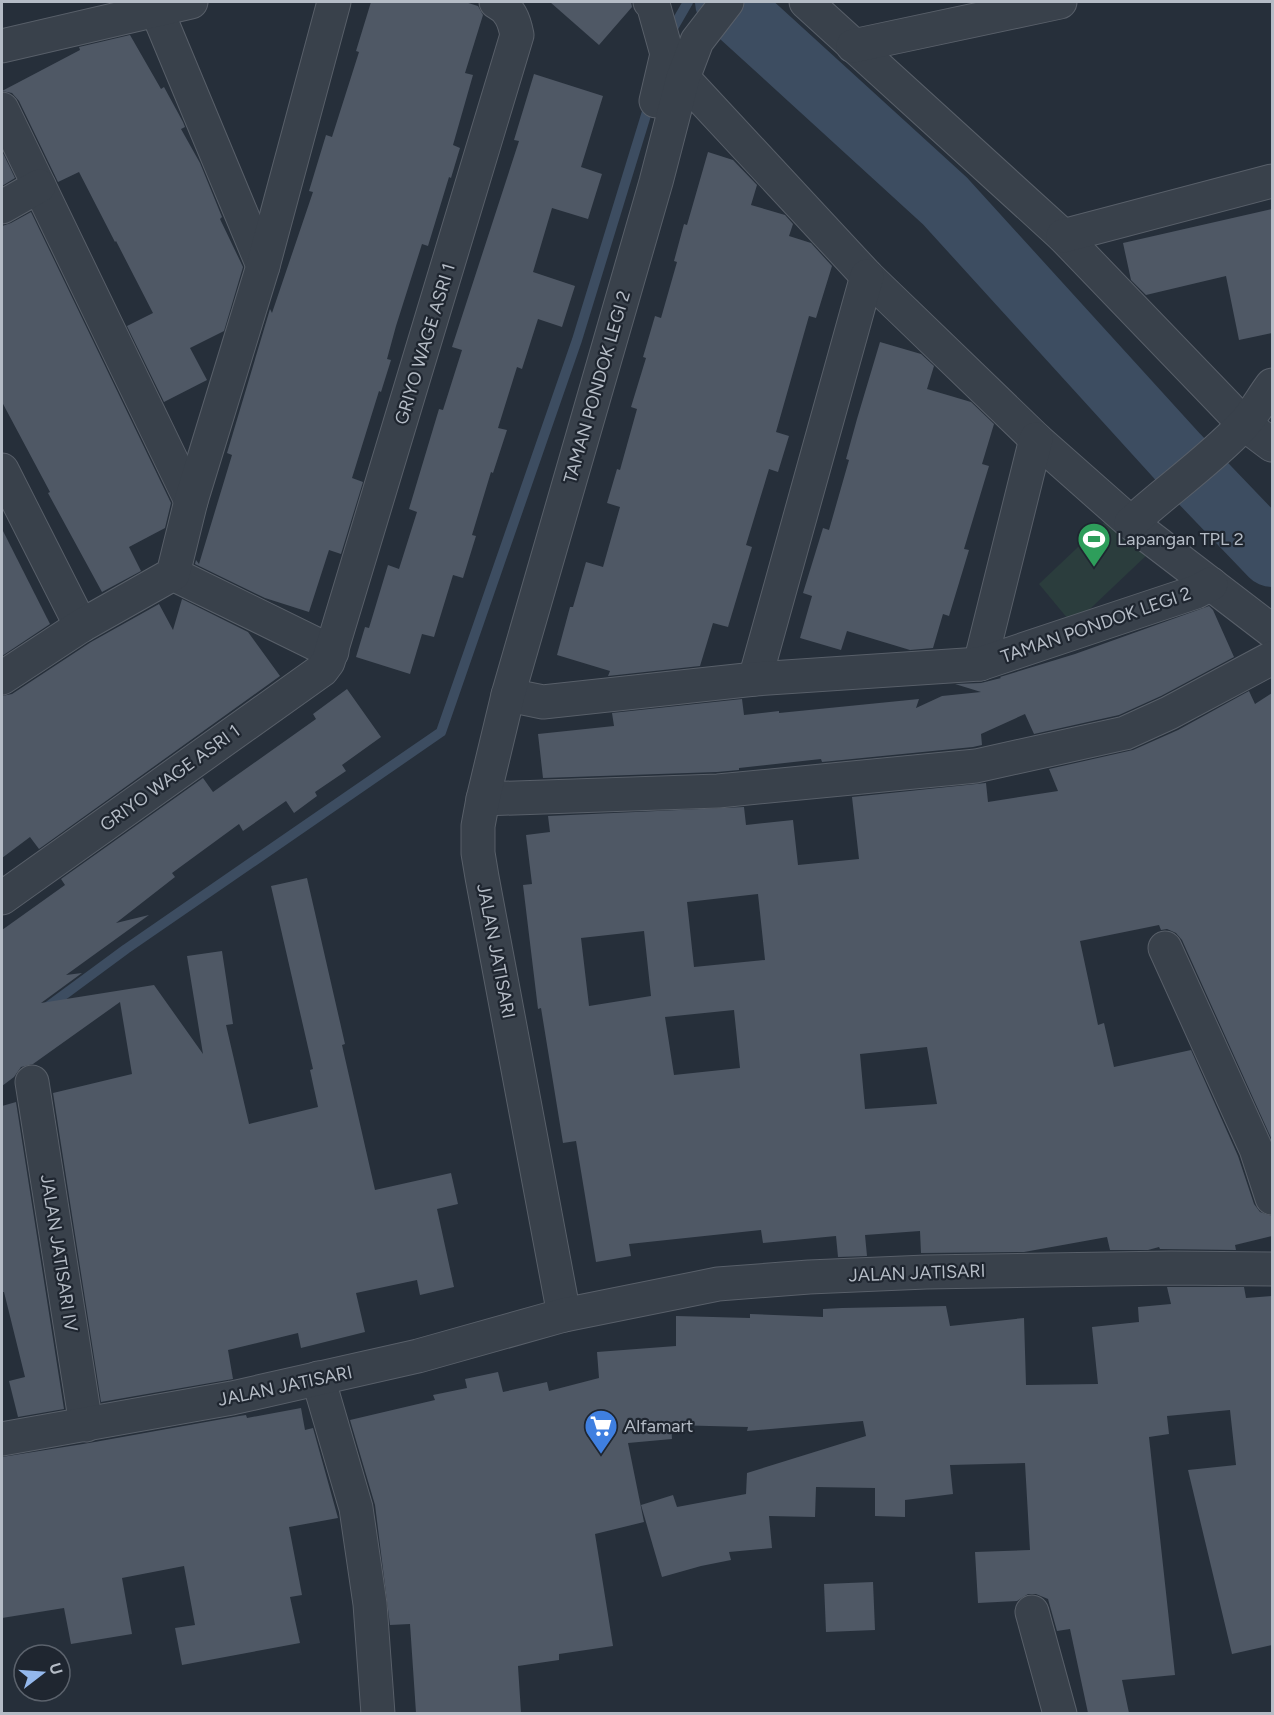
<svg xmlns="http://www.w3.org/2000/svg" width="1274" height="1715" font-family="Figtree,sans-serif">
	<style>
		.green { fill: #2b3d3d }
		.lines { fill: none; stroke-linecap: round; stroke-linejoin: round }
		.stream { stroke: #3d4d61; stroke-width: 10 }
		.river { stroke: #3d4d61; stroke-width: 64 }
		.building { fill: #4f5865; fill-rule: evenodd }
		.minor-casing { stroke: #585f69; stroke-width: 35 }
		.tertiary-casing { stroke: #585f69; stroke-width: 35 }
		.minor { stroke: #39414b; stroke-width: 33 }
		.tertiary { stroke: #39414b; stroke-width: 33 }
		.labels { text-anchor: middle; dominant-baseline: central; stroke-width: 4.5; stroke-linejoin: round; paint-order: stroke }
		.street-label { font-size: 18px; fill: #b5bcc6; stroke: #1f2630 }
		.poi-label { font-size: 18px; fill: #b5bcc6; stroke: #1f2630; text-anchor: start }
	</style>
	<rect width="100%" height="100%" fill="#262f3a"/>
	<!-- green -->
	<path class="green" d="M 1114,513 L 1150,552 L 1073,625 L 1039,584 Z"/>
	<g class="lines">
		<!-- stream -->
		<g class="stream">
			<path d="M 669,35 L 688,2"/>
			<path d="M 46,1008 L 126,949 L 441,732 L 577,340 L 650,102"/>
		</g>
		<!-- river -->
		<path class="river" d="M 727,2 L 945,201 L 1177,456 L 1272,555"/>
	</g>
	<!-- building -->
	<g class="building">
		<path d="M 371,2 L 465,2 L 478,6 L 483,15 L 465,73 L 473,75 L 453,145 L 460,148 L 451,178 L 449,177 L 428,246 L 422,244 L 396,326 L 387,359 L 391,360 L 381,392 L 379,391 L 352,478 L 363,482 L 341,554 L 329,550 L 309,612 L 265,598 L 195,564 L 196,560 L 199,564 L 232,455 L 227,453 L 270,309 L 272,313 L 313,192 L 309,191 L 326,135 L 332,137 L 359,52 L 356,51 Z"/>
		<path d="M 550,2 L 631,2 L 632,7 L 599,45 Z"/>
		<path d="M 130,35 L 161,89 L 164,87 L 183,122 L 185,127 L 181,129 L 200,163 L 222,217 L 220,219 L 243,267 L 224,331 L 190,348 L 207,380 L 164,402 L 127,326 L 153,313 L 116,241 L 115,242 L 79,172 L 58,182 L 19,101 L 12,93 L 2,91 L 80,50 L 79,47 Z"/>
		<path d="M 534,74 L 603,96 L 581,167 L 602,174 L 588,219 L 552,208 L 533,272 L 575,286 L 562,327 L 538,319 L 522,369 L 517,367 L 498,428 L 507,430 L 493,473 L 491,472 L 472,535 L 476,536 L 463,578 L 453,575 L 434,637 L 422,634 L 410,674 L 356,657 L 365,627 L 369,628 L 388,565 L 399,569 L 417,512 L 409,509 L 439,409 L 443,410 L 462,350 L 452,347 L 519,141 L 514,140 Z"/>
		<path d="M 2,151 L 15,178 L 2,186 Z"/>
		<path d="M 708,152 L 733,160 L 757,185 L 751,205 L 785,215 L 793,224 L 789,236 L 811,243 L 832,266 L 816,318 L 809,316 L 776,432 L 789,436 L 778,472 L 769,469 L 746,545 L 752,547 L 728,627 L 713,623 L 700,666 L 608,676 L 610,671 L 557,655 L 570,607 L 573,607 L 586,562 L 603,567 L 620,507 L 607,503 L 617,469 L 620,470 L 637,409 L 631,407 L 646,358 L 643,357 L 655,316 L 661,318 L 677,262 L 674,261 L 684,224 L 687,225 Z"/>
		<path d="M 1272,209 L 1272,333 L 1239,340 L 1226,276 L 1146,295 L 1131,280 L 1123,243 Z"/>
		<path d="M 31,212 L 171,503 L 165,528 L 129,547 L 141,571 L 102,592 L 48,493 L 50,492 L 2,402 L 2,226 L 11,223 Z"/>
		<path d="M 880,342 L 921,354 L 934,366 L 927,389 L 971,402 L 994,424 L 982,464 L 989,466 L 964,549 L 969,550 L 949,616 L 943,614 L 933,648 L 910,650 L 847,631 L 841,650 L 800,638 L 812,596 L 803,593 L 823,528 L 829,530 L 849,460 L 846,459 L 857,419 Z"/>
		<path d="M 2,529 L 50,624 L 2,656 Z"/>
		<path d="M 182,599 L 248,632 L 280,676 L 39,849 L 30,837 L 2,858 L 2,696 L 12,694 L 91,642 L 159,604 L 173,630 Z"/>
		<path d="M 1209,606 L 1213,610 L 1234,657 L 1161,696 L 1119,715 L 1034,734 L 1025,714 L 981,734 L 982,745 L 973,747 L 822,762 L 821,759 L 739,768 L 739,770 L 717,772 L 543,778 L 538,734 L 614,726 L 612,713 L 742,699 L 744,715 L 779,711 L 779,713 L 919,699 L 916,708 L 942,696 L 981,692 L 955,684 L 981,683 L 1001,678 L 1000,677 L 1075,654 Z"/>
		<path d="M 347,689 L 381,737 L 342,765 L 346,771 L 315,792 L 317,796 L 294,813 L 286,801 L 243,831 L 239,824 L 172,873 L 175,877 L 116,923 L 149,915 L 66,975 L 82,973 L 41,1003 L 154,985 L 203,1054 L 187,956 L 222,951 L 233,1024 L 226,1025 L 249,1124 L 318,1107 L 310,1070 L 313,1069 L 271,886 L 307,878 L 345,1044 L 342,1045 L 375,1190 L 451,1173 L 458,1204 L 437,1209 L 454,1287 L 420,1295 L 417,1280 L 356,1293 L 365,1332 L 301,1348 L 298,1333 L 228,1350 L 233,1379 L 101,1402 L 53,1093 L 132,1074 L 120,1002 L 33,1064 L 21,1067 L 14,1077 L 2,1086 L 2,930 L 65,885 L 61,879 L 203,778 L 213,792 L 316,719 L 313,714 Z"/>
		<path d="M 1249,691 L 1255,704 L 1272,693 L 1272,1140 L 1182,940 L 1176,933 L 1167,929 L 1161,930 L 1159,925 L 1080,941 L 1098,1025 L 1104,1023 L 1114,1067 L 1191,1050 L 1238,1156 L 1254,1204 L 1260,1212 L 1272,1216 L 1272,1236 L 1235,1245 L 1236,1250 L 1160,1249 L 1159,1247 L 1148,1250 L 1110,1250 L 1107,1237 L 1024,1252 L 921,1253 L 920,1231 L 865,1235 L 867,1256 L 838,1257 L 836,1236 L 763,1243 L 761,1230 L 629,1244 L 631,1256 L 596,1262 L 576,1141 L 563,1143 L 541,1008 L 538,1009 L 523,885 L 532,884 L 526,835 L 550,832 L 548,816 L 744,807 L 746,825 L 793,820 L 798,865 L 859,859 L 852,797 L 986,783 L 988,802 L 1058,791 L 1049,769 L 1133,750 L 1178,730 ZM 758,894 L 765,960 L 694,967 L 687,902 ZM 644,931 L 651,996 L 589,1006 L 581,938 ZM 734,1010 L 740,1068 L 674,1075 L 665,1017 ZM 927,1047 L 937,1104 L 865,1109 L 860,1054 Z"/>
		<path d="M 16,1102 L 64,1409 L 18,1417 L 9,1381 L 25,1377 L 4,1292 L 2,1292 L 2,1106 Z"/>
		<path d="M 1167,1287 L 1244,1287 L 1246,1298 L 1272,1296 L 1272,1645 L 1232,1654 L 1188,1470 L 1236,1465 L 1230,1410 L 1167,1416 L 1169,1434 L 1149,1437 L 1175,1675 L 1122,1680 L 1129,1713 L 1088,1713 L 1070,1629 L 1057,1631 L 1048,1599 L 1036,1594 L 1028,1594 L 1017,1601 L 978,1603 L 975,1552 L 1030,1550 L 1025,1463 L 950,1465 L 953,1494 L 905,1500 L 905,1517 L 875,1516 L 875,1488 L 816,1487 L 815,1517 L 769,1516 L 772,1548 L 729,1552 L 731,1560 L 701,1566 L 662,1577 L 641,1505 L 673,1495 L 677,1507 L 746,1494 L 747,1473 L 866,1436 L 863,1421 L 747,1431 L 748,1427 L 671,1425 L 672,1439 L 628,1443 L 644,1522 L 595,1534 L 613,1646 L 559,1654 L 559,1660 L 518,1666 L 521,1713 L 416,1713 L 410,1624 L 390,1625 L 375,1505 L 350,1420 L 435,1400 L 433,1395 L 467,1388 L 465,1379 L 498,1372 L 503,1392 L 547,1382 L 549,1391 L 599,1378 L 597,1352 L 676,1346 L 676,1316 L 750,1318 L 750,1314 L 823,1317 L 823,1309 L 842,1308 L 946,1306 L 950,1326 L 1024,1318 L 1026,1385 L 1098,1384 L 1092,1327 L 1139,1322 L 1138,1307 L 1171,1304 Z"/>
		<path d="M 301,1408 L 305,1430 L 313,1428 L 338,1518 L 289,1527 L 302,1595 L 290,1597 L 300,1643 L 182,1665 L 175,1628 L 195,1625 L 184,1566 L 122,1578 L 132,1634 L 71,1644 L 64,1608 L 2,1618 L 2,1457 L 89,1443 L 239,1416 L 246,1415 L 247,1418 Z"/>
		<path d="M 873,1582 L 875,1630 L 826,1632 L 824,1584 Z"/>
	</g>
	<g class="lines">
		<!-- minor casing -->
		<g class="minor-casing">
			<g id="minor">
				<path d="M 650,2 L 653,4 L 667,54 L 656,101"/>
				<path d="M 806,2 L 1063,236 L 1244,424 L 1272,445"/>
				<path d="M 157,11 L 263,266"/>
				<path d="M 2,46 L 191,2"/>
				<path d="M 853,46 L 1060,2"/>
				<path d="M 683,78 L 867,276 L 1036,439 L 1131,523 L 1272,631"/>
				<path d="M 2,109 L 191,501"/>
				<path d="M 2,207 L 39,186"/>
				<path d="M 1063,236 L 1272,181"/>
				<path d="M 2,470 L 81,626"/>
				<path d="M 1131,523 C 1167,490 1209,461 1242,426 C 1254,414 1262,398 1272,385"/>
				<path d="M 173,574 L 332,652"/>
				<path d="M 980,664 L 1036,439"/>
				<path d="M 2,678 L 81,626 L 173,574 L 191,501 L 263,266 L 334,2"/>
				<path d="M 755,679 L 867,276"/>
				<path d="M 508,695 L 543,702 L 755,679 L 980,664 L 1196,592 L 1211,584"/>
				<path d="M 483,799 L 718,791 L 976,766 L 1125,733 L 1169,713 L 1272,658"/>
				<path d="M 2,898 L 322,670 L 328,662 L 517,35 C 514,20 510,9 496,2"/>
				<path d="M 1165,948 L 1256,1149 L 1272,1198"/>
				<path d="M 32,1082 L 86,1425"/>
				<path d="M 564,1315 L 482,877 L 478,853 L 478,826 L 483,799 L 508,695 L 656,182 L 683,78 L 697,41 L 727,2"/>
				<path d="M 318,1378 L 356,1508 L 370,1604 L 378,1714"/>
				<path d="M 1032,1612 L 1060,1714"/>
			</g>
		</g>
		<!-- tertiary casing -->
		<g class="tertiary-casing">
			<path id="tertiary" d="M 2,1439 L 232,1398 L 418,1356 L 564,1315 L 718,1284 L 809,1277 L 926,1272 L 1171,1268 L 1272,1269"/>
		</g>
		<!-- minor -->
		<use href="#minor" class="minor"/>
		<!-- tertiary -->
		<use href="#tertiary" class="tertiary"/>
	</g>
	<!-- icons -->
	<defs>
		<g id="stadium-pin" transform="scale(1.725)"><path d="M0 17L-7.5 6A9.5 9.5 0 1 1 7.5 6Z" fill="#2e9e5b" stroke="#1f2630"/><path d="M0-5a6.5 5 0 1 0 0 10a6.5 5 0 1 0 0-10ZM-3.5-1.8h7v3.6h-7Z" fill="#fff"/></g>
		<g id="supermarket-pin" transform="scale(1.725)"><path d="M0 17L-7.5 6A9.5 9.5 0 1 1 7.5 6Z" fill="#3f7fe0" stroke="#1f2630"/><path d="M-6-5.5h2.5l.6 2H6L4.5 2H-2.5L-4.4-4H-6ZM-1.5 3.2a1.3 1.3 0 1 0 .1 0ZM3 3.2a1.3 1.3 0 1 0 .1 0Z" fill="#fff"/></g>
	</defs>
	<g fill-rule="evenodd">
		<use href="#stadium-pin" x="1094" y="539"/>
		<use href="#supermarket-pin" x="601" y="1426"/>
	</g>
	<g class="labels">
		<!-- street labels -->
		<g class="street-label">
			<text transform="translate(425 344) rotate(-73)">GRIYO WAGE ASRI 1</text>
			<text transform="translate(597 387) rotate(-74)">TAMAN PONDOK LEGI 2</text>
			<text transform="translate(1096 625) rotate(-19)">TAMAN PONDOK LEGI 2</text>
			<text transform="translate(170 778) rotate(-36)">GRIYO WAGE ASRI 1</text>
			<text transform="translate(496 951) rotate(79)">JALAN JATISARI</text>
			<text transform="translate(59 1253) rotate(81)">JALAN JATISARI IV</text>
			<text transform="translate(917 1273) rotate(-2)">JALAN JATISARI</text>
			<text transform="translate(285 1386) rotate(-12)">JALAN JATISARI</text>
		</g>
		<!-- poi labels -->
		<g class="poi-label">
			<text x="1117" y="539">Lapangan TPL 2</text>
			<text x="624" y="1426">Alfamart</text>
		</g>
	</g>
	<!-- border -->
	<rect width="1274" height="1715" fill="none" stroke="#b5bcc6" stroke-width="6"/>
	<!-- north arrow -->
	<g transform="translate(42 1673) rotate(73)"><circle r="28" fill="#1f2630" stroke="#5b626c" stroke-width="1.5"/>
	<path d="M0-4.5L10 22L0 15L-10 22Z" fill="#94b8ec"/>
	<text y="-9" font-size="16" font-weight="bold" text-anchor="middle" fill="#b5bcc6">U</text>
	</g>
</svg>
